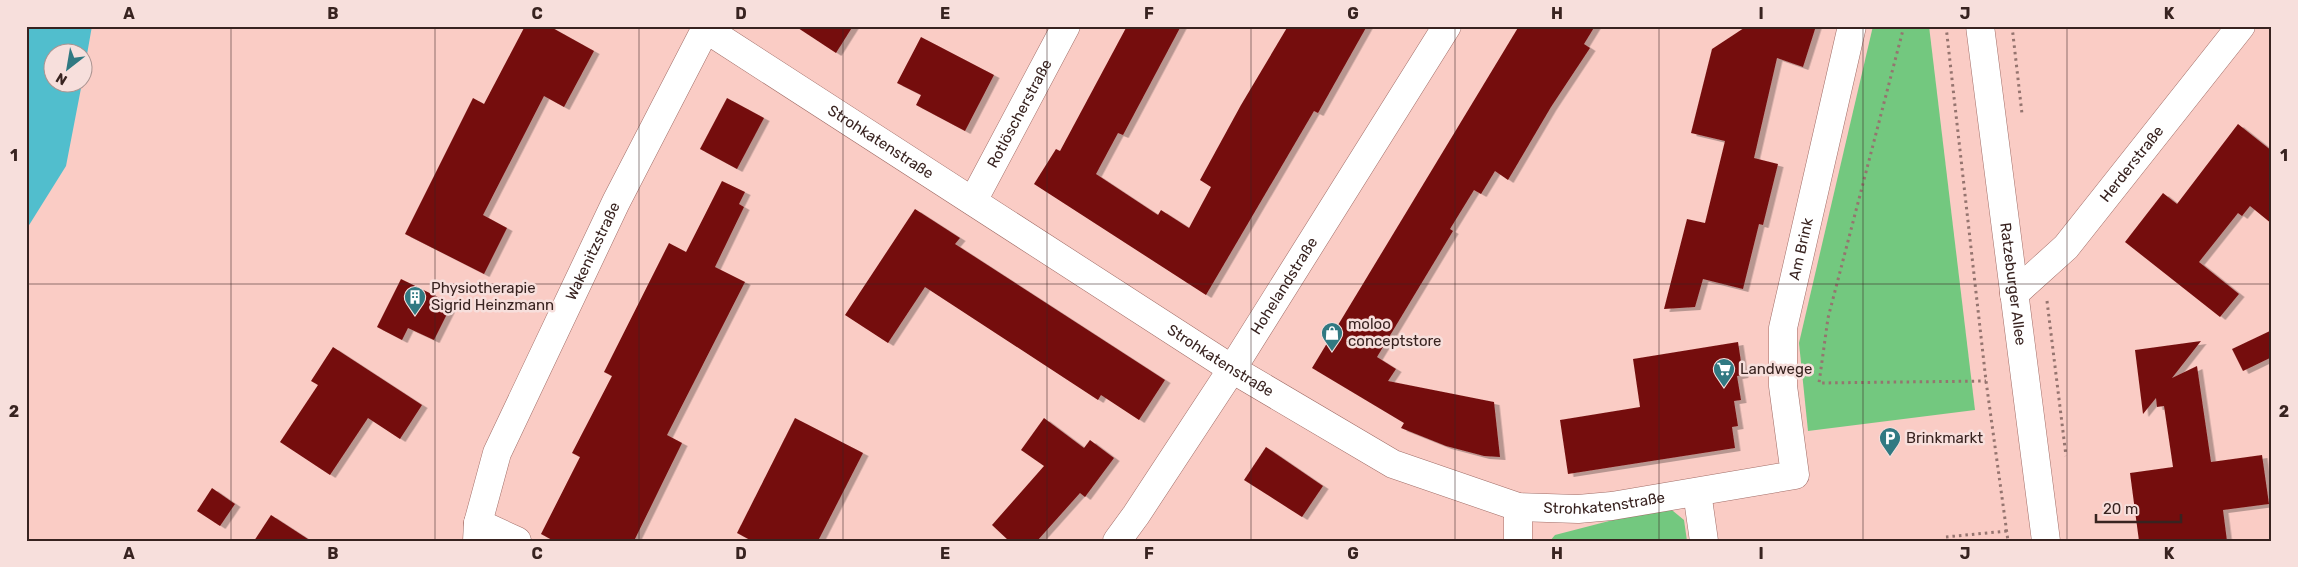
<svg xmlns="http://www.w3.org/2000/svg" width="2298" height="567" font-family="Rubik,sans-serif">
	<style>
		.green { fill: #73c87f }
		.water { fill: #51becd }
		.building { fill: #74100f; filter: url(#shadow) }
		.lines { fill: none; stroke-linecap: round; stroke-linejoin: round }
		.minor-casing { stroke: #a16d67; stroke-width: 29 }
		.major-casing { stroke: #a16d67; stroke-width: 29 }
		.path { stroke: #95746f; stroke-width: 3; stroke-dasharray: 2.5 4; stroke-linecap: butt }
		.minor { stroke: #fff; stroke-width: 28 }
		.major { stroke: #fff; stroke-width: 28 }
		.grid { fill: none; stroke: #382320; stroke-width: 1; stroke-opacity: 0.55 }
		.labels { text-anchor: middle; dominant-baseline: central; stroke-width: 5; stroke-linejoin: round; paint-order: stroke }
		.street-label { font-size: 15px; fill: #382320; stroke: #f7dfdc }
		.poi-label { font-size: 15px; fill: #382320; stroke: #f7dfdc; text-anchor: start }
		.neatline { fill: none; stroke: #382320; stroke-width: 2 }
		.grid-label { font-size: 16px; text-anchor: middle; font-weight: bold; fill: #382320 }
	</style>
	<defs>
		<filter id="shadow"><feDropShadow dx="5.5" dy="3" stdDeviation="0" flood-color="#0004"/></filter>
	</defs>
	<rect width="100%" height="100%" fill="#faccc5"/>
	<!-- green -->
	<g class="green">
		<path d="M 1873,26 L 1929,26 L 1975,410 L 1808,431 L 1799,343 Z"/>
		<path d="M 1667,506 L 1684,520 L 1687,541 L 1550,541 L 1555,535 Z"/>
	</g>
	<!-- water -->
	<path class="water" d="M 26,26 L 92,26 L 83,77 L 82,52 L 52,52 L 52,82 L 82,83 L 66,166 L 26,230 Z"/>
	<!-- building -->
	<g class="building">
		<path d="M 525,26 L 549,26 L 594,51 L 564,107 L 544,96 L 483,215 L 507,228 L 484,274 L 405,234 L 473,98 L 484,104 Z"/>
		<path d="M 795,26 L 853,26 L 836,53 Z"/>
		<path d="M 1127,26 L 1181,26 L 1123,135 L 1118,133 L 1096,174 L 1158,215 L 1161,210 L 1189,228 L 1211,187 L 1200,180 L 1241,105 L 1288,26 L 1367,26 L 1318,113 L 1314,111 L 1206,295 L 1034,184 L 1056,149 L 1060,151 Z"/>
		<path d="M 1519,26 L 1595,26 L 1584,44 L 1590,48 L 1551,107 L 1508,180 L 1495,171 L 1481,194 L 1474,190 L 1450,229 L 1453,231 L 1377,357 L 1396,369 L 1388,381 L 1494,402 L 1500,457 L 1484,456 L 1446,446 L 1401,428 L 1404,423 L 1312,368 Z"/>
		<path d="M 1747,26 L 1816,26 L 1803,67 L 1777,58 L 1754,158 L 1778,164 L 1763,225 L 1759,224 L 1743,289 L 1703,279 L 1695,307 L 1664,309 L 1687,219 L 1705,223 L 1725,141 L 1691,133 L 1712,49 Z"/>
		<path d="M 921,37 L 994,75 L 965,131 L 916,105 L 921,95 L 897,83 Z"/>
		<path d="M 727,98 L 764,118 L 737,169 L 700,149 Z"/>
		<path d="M 2238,124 L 2272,151 L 2272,224 L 2250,206 L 2242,216 L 2238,213 L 2199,262 L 2239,294 L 2220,317 L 2125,242 L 2163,193 L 2177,204 Z"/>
		<path d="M 722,181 L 745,192 L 739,204 L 744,207 L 715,267 L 745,282 L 667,435 L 682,443 L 634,541 L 554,541 L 541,534 L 580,457 L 572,453 L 612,376 L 604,372 L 669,243 L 686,252 Z"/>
		<path d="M 915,209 L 960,238 L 955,244 L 1165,380 L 1139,420 L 1101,395 L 1098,400 L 925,287 L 888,343 L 845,315 Z"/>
		<path d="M 401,279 L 452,304 L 434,340 L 408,328 L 402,340 L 377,327 Z"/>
		<path d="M 2272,330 L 2272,357 L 2243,371 L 2232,349 Z"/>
		<path d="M 2201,341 L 2172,378 L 2197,366 L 2211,462 L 2262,455 L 2269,504 L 2223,510 L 2227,541 L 2139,541 L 2130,473 L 2173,467 L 2164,406 L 2157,407 L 2156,398 L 2143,414 L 2135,350 Z"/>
		<path d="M 1738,342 L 1743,375 L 1737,376 L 1741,400 L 1734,401 L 1738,426 L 1732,427 L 1735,448 L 1568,474 L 1560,420 L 1640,407 L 1633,359 Z"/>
		<path d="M 333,347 L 422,405 L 400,439 L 368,418 L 330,475 L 280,442 L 318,385 L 311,381 Z"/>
		<path d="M 795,418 L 863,453 L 818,541 L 752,541 L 737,533 Z"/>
		<path d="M 1044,418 L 1084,448 L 1090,440 L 1114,458 L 1085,497 L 1080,493 L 1037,541 L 1009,541 L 992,525 L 1044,466 L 1021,450 Z"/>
		<path d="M 1266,447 L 1323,486 L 1302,517 L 1244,480 Z"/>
		<path d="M 212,488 L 235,504 L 220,526 L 197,511 Z"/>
		<path d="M 271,515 L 311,541 L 254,541 Z"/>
	</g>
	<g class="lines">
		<!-- minor casing -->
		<g class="minor-casing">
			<g id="minor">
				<path id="s1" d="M 706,29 L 1232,369 L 1393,464 L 1518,507 L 1578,509 L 1612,506 L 1795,475 L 1783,386 L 1783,328 L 1852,26"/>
				<path id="s2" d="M 973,201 L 1066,26"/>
				<path id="s3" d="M 2014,294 L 2066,247 L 2241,26"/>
				<path d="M 1697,492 L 1704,541"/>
				<path d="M 1518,507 L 1518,541"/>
				<path d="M 478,523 L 517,541"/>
				<path id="s4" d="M 477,541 L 478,523 L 497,453 L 616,202 L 707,26"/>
				<path id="s5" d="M 1117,541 L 1136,515 L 1232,369 L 1447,26"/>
			</g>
		</g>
		<!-- major casing -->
		<g class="major-casing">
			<g id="major">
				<path id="s6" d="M 1980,26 L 2046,541"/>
			</g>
		</g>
		<!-- path -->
		<g class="path">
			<path d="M 1904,26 L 1828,318 L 1819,383 L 1986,381"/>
			<path d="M 1946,26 L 1986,381 L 2008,541"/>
			<path d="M 2012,26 L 2022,114"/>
			<path d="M 2047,301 L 2066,456"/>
			<path d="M 1946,537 L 2007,531"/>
		</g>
		<!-- minor -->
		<use href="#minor" class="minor"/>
		<!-- major -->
		<use href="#major" class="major"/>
	</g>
	<!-- grid -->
	<path class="grid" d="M 231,26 L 231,541M 435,26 L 435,541M 639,26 L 639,541M 843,26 L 843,541M 1047,26 L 1047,541M 1251,26 L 1251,541M 1455,26 L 1455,541M 1659,26 L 1659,541M 1863,26 L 1863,541M 2067,26 L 2067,541M 26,284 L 2272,284"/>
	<!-- icons -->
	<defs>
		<g id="building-pin" transform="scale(1.125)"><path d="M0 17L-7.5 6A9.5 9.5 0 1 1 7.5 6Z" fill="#317982" stroke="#f7dfdc"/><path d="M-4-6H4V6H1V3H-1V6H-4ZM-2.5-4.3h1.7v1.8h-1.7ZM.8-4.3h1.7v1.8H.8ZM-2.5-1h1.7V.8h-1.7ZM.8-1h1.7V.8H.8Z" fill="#fff"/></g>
		<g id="shop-pin" transform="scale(1.125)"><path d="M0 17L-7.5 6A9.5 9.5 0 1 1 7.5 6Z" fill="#317982" stroke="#f7dfdc"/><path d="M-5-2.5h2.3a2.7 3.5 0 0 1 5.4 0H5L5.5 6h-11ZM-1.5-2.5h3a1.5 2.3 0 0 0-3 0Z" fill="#fff"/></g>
		<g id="supermarket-pin" transform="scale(1.125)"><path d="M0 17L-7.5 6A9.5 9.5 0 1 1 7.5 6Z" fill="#317982" stroke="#f7dfdc"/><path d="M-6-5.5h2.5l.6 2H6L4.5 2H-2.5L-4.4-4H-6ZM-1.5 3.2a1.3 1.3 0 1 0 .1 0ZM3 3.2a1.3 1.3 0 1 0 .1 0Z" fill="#fff"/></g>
		<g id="parking-pin" transform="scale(1.125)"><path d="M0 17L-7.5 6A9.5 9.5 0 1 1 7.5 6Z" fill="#317982" stroke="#f7dfdc"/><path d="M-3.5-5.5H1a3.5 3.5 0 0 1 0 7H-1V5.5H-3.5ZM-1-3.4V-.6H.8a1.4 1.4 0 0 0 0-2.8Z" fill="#fff"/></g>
	</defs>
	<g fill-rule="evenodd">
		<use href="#building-pin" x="415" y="297"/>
		<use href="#shop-pin" x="1332" y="333"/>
		<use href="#supermarket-pin" x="1724" y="369"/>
		<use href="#parking-pin" x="1890" y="438"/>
	</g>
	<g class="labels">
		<!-- street labels -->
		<g class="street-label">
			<text stroke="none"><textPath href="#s2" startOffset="99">Rotlöscherstraße</textPath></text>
			<text stroke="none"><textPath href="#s1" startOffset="208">Strohkatenstraße</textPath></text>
			<text stroke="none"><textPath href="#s3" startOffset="176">Herderstraße</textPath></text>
			<text stroke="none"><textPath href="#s1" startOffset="1454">Am Brink</textPath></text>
			<text stroke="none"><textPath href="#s4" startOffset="314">Wakenitzstraße</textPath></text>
			<text stroke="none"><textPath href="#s6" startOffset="260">Ratzeburger Allee</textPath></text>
			<text stroke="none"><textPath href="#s5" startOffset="305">Hohelandstraße</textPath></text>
			<text stroke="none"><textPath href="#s1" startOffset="612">Strohkatenstraße</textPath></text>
			<text stroke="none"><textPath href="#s1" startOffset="1032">Strohkatenstraße</textPath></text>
		</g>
		<!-- poi labels -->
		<g class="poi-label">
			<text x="431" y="288">Physiotherapie<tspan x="431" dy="17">Sigrid Heinzmann</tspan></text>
			<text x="1348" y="324">moloo<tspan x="1348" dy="17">conceptstore</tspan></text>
			<text x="1740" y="369">Landwege</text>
			<text x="1906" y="438">Brinkmarkt</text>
		</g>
	</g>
	<!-- border -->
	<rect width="2298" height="567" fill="none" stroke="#f7dfdc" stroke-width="55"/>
	<!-- north arrow -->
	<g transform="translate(68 68) rotate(211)"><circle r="24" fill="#f7dfdc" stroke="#ab9491"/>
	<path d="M0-4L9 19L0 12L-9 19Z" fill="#317982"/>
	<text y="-8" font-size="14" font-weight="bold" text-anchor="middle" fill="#382320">N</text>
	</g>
	<!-- scale -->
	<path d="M2096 514v8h85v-8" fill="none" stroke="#382320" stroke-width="2.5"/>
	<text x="2103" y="514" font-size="15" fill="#382320" stroke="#f7dfdc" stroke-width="4" paint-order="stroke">20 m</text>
	<rect x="28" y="28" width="2242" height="512" class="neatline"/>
	<g class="grid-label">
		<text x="129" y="19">A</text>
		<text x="333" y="19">B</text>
		<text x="537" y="19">C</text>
		<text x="741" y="19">D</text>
		<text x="945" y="19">E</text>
		<text x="1149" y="19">F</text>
		<text x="1353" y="19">G</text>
		<text x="1557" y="19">H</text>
		<text x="1761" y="19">I</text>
		<text x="1965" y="19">J</text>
		<text x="2169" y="19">K</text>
		<text x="14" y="161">1</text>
		<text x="2284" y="161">1</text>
		<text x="14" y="417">2</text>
		<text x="2284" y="417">2</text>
		<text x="129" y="559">A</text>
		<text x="333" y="559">B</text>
		<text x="537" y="559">C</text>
		<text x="741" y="559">D</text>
		<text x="945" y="559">E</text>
		<text x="1149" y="559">F</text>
		<text x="1353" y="559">G</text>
		<text x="1557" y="559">H</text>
		<text x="1761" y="559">I</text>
		<text x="1965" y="559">J</text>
		<text x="2169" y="559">K</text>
	</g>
</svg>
